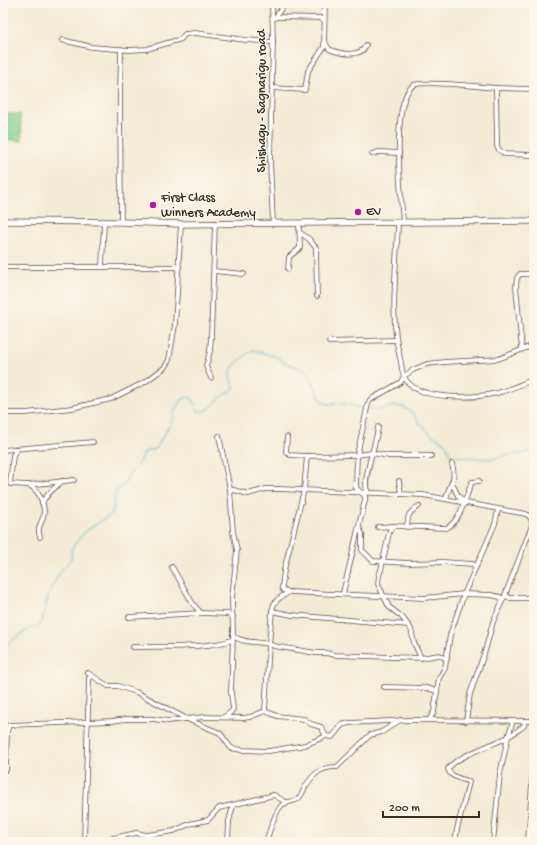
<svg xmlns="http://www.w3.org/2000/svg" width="537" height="845" font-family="'Gochi Hand',sans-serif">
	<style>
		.green { fill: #82d08f; stroke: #5e7d56 }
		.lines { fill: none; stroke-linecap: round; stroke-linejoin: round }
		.stream { stroke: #4fb8cc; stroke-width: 1 }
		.minor-casing { stroke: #574739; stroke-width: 5.5 }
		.major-casing { stroke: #574739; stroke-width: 7 }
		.minor { stroke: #fff; stroke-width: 4 }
		.major { stroke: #fff; stroke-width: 5.5 }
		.poi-dot { fill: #b5179e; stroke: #fbf7ec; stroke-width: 1.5 }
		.labels { text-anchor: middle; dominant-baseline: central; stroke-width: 3; stroke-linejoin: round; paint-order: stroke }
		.street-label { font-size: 13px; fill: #3b2a1e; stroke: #fbf7ec }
		.poi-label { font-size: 13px; fill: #3b2a1e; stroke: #fbf7ec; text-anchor: start }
	</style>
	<rect width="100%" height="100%" fill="#fbf7ec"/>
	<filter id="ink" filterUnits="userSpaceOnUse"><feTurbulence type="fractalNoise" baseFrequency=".025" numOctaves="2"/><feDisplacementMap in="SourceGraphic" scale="8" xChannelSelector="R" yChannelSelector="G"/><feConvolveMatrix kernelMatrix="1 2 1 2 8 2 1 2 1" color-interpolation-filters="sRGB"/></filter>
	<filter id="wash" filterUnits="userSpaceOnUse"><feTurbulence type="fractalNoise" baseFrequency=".012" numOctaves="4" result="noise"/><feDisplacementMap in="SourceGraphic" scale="16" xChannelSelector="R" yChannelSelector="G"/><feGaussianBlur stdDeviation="0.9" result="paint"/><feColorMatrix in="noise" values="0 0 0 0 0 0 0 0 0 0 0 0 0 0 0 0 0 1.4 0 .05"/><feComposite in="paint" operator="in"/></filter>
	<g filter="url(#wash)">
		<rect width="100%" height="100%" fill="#f3ebd5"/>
		<!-- green -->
		<path class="green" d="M 3,114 L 20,114 L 22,141 L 3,139 Z"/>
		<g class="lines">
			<!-- stream -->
			<g class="stream">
				<path d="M 369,409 L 382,410 L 393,406 L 403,407 L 412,412 L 421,425 L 432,435 L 445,443 L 451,456 L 489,459 L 498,458 L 505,455 L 520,454 L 534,451"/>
				<path d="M 3,647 L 30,628 L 39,626 C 44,617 44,611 47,601 C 51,587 59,570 71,560 L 72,548 L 80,537 L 90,528 L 112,514 L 116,490 L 124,485 L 129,474 L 137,466 L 142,456 L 146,451 L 156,449 L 163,436 L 173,420 L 174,412 L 181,400 L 187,397 L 192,398 L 198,411 C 210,413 215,401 224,395 C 228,392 231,392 234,388 C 223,368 239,362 252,350 L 277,357 L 284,362 L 307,371 L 320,398 L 324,403 L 331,404 L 342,403 L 366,409"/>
			</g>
		</g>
	</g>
	<g filter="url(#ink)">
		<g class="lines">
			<!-- minor casing -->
			<g class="minor-casing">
				<g id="minor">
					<path d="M 272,3 L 273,42 L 270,161 L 273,223"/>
					<path d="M 276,17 L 320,18 L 324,20"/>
					<path d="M 275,18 L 285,3"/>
					<path d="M 62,40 L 92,47 L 129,50 L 147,49 L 181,39 L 185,34 L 195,33 L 246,40 L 273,42"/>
					<path d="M 325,42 L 329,49 C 340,54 361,58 366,45"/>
					<path d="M 121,49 L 120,97 L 121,222"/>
					<path d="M 272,88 L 305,90 L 308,71 L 324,47 L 325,3"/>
					<path d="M 534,89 L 496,88 L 497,146 L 499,150 L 505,154 L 534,155"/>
					<path d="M 372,154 L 379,152 L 399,153"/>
					<path d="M 398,222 C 397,266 389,315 400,358 C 402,364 401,370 404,376 C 414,402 475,398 497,393 C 509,390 522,384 534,379"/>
					<path d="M 403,222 C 401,196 390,99 414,85 C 425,80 481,87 496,88"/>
					<path d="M 299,232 L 309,239 L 316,248 L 317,296"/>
					<path d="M 102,266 L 104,222"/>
					<path d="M 3,267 L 179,267"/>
					<path d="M 288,269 L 289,257 L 300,248 L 299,223"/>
					<path d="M 214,271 L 244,274"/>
					<path d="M 329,342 L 396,340"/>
					<path d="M 522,349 L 516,287 L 517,278 L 520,274 L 534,274"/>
					<path d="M 211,378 L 206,366 L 210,351 L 211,337 L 215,223"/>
					<path d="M 3,413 L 26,413 L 72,408 L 111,399 L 145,382 L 164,368 L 169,360 L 175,325 L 181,224"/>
					<path d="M 219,436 L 230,489 L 233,532 L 237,550 L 232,598 L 233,636 L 231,693 L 233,709 L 231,712 L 224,717"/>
					<path d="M 287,437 L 286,452 L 290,455 L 307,456 L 357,455 L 372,453 L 389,456 L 431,456"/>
					<path d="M 17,449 L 13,455 L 10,484 L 28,485 L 74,480"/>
					<path d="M 3,450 L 93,442"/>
					<path d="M 307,456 L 304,490 L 284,570 L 282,588 L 283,590 L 289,592 L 424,598 L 464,594 L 491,595 L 500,597 L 503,600"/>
					<path d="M 399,481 L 401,494"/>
					<path d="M 452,483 L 458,496 L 464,502"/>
					<path d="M 28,485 C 38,488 44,503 44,513 C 43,523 36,526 40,537"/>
					<path d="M 230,489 L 248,494 L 266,489 L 278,489 L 423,495 L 526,514 L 530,517 L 532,522"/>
					<path d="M 366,492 L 367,490 C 362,479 377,441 378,427"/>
					<path d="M 446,499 C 449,483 457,481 452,464"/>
					<path d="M 42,503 C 47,493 54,489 62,481"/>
					<path d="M 359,527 L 362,534 L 362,550 L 373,561 L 409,563 L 443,562 L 473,564 L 476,567"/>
					<path d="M 378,527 L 394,526"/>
					<path d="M 407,527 C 408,515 408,513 419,506"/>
					<path d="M 172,567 L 193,604 L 201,613"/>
					<path d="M 343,593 L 365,500 L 365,496 L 356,488 L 356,484 L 357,455 L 368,404 L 370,400 L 401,382 L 404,376 L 413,370 L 427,364 L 445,362 L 498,359 L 534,345"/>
					<path d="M 505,595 L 510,598 L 534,598"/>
					<path d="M 272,611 L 292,615 L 408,625"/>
					<path d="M 129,617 L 201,613 L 228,614 L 233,617"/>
					<path d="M 233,636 C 247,645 260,640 274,646 L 316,653 L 326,653 L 335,655 L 421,658 L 439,655 L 447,659"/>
					<path d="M 133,647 C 162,646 206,649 232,640"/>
					<path d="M 421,658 L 414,643 L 411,629 L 402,617 L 389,607 L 378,584 L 379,575 L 381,570 L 389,533 L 391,528 L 394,526 L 447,528 C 462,519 465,497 472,482 L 479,481"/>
					<path d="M 88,673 L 108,686 L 118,686 L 136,692 L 187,719 L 220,733 L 231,748 L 242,750 L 269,751 L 305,745 L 326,736 L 332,737 L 342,725 L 349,723 L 409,720 L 534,721"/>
					<path d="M 384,687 L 426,688 L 437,691"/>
					<path d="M 265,711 L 269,644 L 272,611 L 274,604 L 278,599 L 289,592"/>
					<path d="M 429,720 L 434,712 L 439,678 L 445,668 L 450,635 L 464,594 L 495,524 L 498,510"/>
					<path d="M 466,721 L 470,694 L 485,651 L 493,622 L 505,595 L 531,528 L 534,518"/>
					<path d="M 6,770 L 7,731 L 9,725 L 112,721 L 126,719 L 153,719 L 168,721 L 204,717 L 243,718 L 250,717 L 265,711 L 277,716 L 304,719 L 311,724 L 321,727 L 326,736"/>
					<path d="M 84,842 L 89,678"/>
					<path d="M 103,842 L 109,839 L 136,833 L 147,835 L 174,831 L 189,824 L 208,820 L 219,808 L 274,795 L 287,803"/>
					<path d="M 228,842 L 229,821 L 233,806"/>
					<path d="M 266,842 C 269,833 275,811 282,805 C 287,801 295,802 299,798 C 302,795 303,791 305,787 C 314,773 321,767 337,767 L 370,735 L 382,732 L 400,720"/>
					<path d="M 455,842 L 457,829 L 469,782 L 467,781 C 460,778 450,777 448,769 C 455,757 492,745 506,738 C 512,735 518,730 524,726 L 525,721"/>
					<path d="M 493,842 L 500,774 L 508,737 L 513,721"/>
					<path d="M 528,842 L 533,767 L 534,766"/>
				</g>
			</g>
			<!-- major casing -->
			<g class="major-casing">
				<path id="major" d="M 3,221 L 121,222 L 181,224 L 534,221"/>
			</g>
			<!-- minor -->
			<use href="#minor" class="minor"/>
			<!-- major -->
			<use href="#major" class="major"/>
		</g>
	</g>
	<!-- markers -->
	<g class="poi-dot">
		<circle cx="153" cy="205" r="4"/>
		<circle cx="358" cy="212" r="4"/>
	</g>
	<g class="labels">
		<!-- street labels -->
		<g class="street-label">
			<text transform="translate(262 101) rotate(-90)">Shishagu - Sagnarigu road</text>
		</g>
		<!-- poi labels -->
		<g class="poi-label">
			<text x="161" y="198">First Class<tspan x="161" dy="15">Winners Academy</tspan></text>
			<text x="366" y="212">EV</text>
		</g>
	</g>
	<!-- margin -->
	<rect width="537" height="845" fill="none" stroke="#fbf7ec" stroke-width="16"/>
	<!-- scale -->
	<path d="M383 811v6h96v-6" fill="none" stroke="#3b2a1e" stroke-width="2"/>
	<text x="389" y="811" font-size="12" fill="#3b2a1e" stroke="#fbf7ec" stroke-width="3" paint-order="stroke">200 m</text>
</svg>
